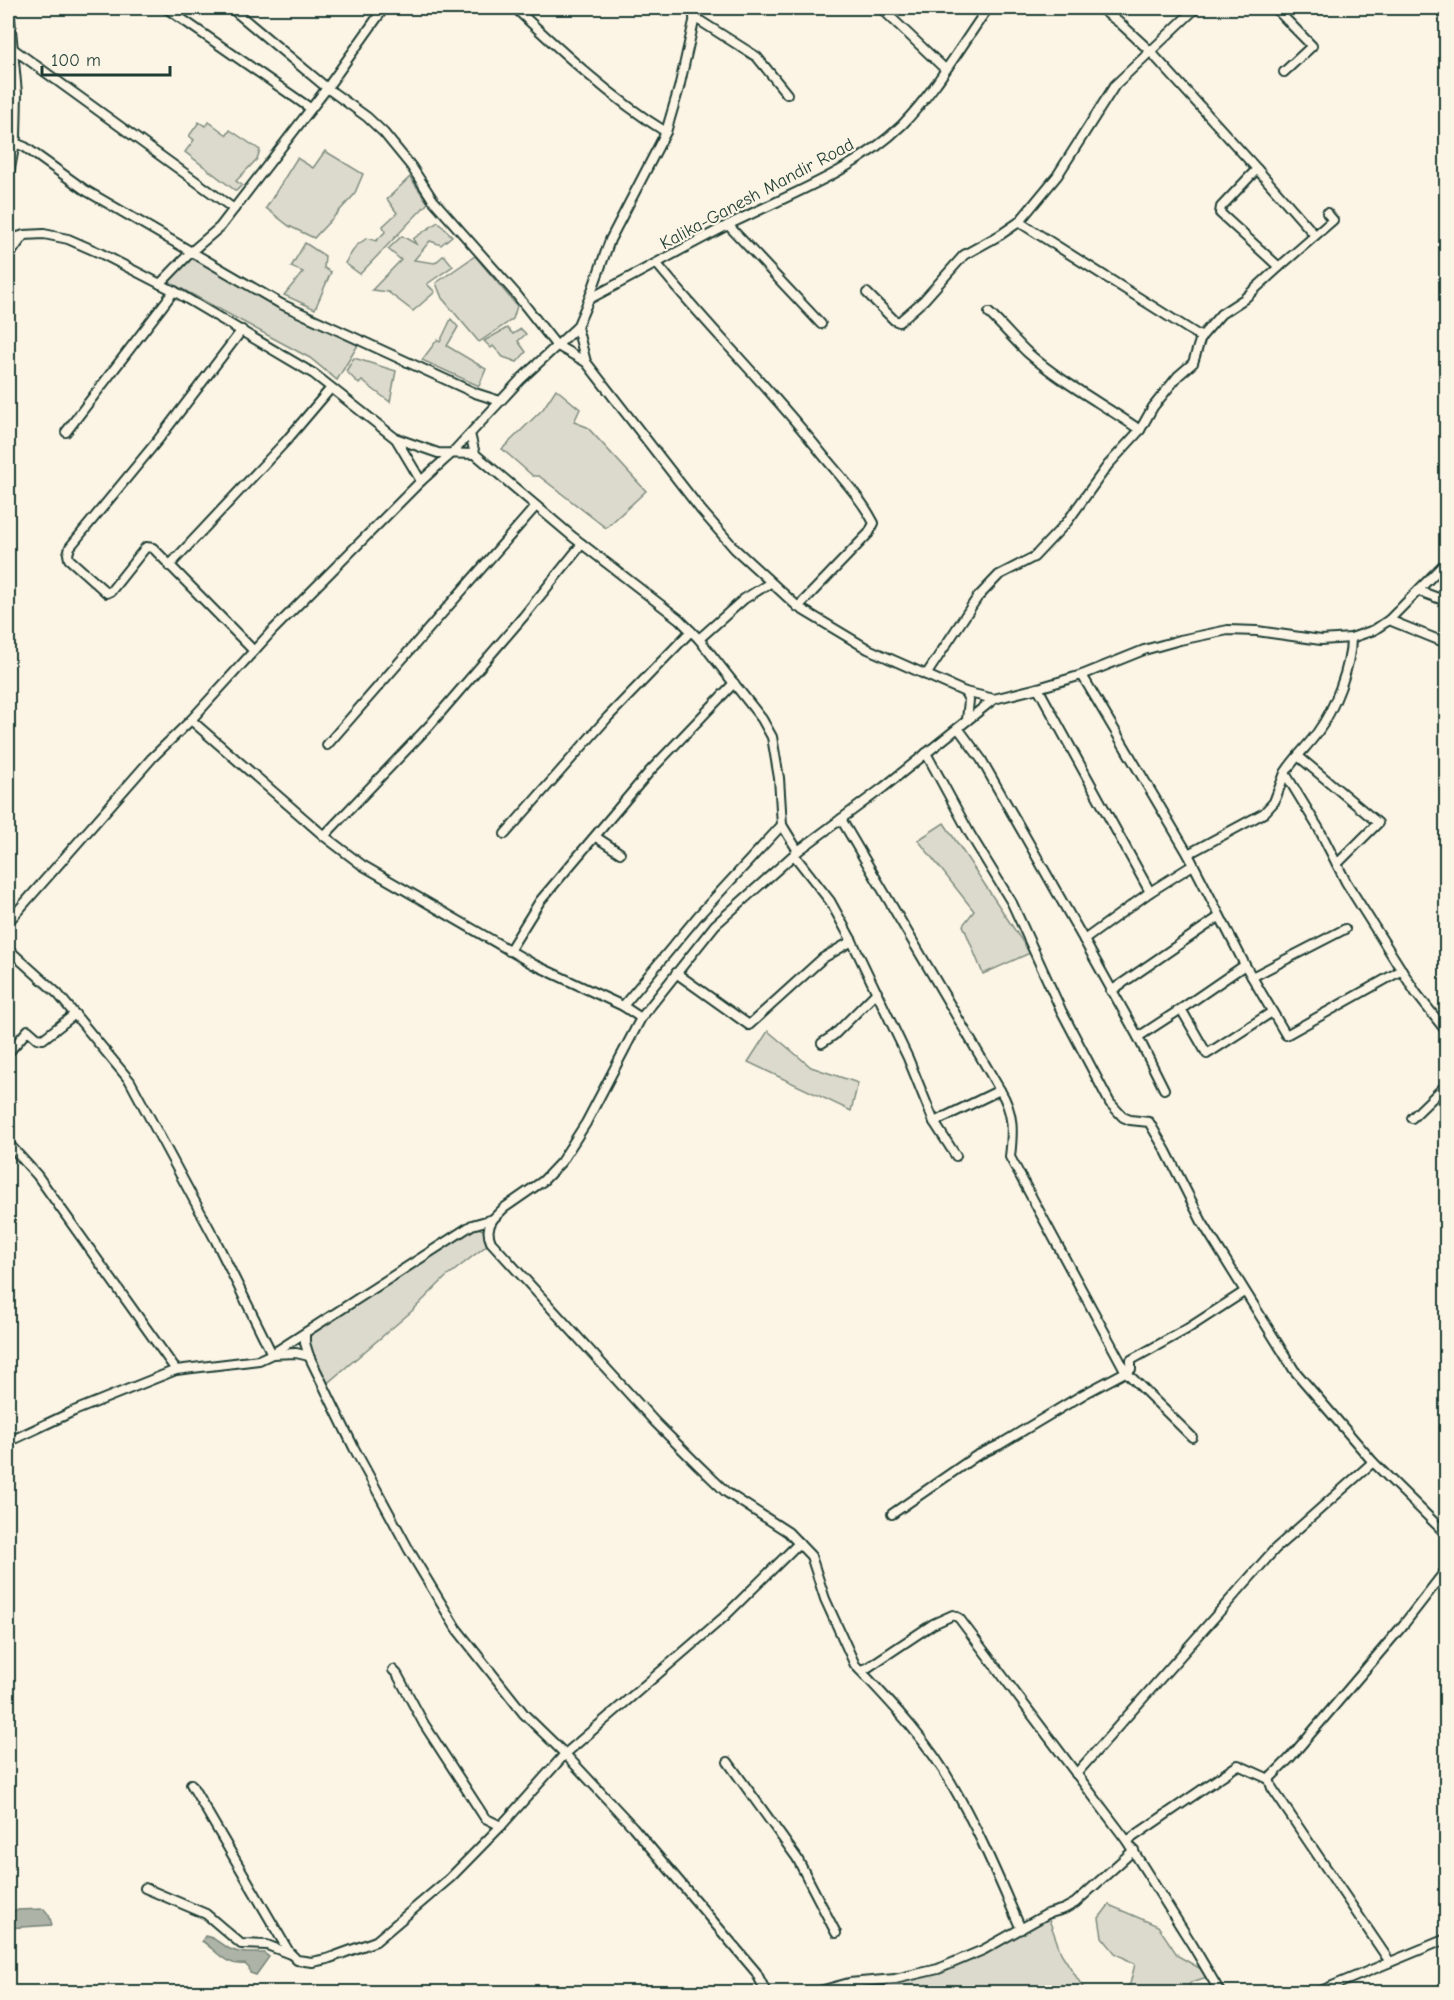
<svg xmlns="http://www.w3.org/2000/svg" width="1454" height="2000" font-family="'Comic Neue',sans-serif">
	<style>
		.green { fill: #dcdacc; stroke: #7e8c80; stroke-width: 1.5 }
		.water { fill: #aeb3a7; stroke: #758479; stroke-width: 1.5 }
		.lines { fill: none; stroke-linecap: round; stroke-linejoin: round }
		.minor-casing { stroke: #1f3d34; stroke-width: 12 }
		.minor { stroke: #fcf5e5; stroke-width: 8 }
		.labels { text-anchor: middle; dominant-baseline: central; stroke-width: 4.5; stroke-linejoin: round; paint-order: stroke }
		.street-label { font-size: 18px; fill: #1f3d34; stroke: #fcf5e5 }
	</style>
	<rect width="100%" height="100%" fill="#fcf5e5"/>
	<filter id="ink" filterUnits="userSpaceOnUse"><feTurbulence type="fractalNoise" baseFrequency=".0167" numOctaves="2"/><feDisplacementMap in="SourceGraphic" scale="12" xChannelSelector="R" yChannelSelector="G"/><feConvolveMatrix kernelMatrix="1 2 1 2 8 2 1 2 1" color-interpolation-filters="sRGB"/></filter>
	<g filter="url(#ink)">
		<!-- green -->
		<g class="green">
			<path d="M 199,122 L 205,126 L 209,122 L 227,135 L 230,130 L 260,150 L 257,159 L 236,181 L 242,185 L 236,191 L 185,152 L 194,140 L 189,136 Z"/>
			<path d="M 325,151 L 363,174 L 354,195 L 314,238 L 289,226 L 266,208 L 297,158 L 313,168 Z"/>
			<path d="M 410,177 L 428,203 L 360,274 L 345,263 L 356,246 L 367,238 L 376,241 L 385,232 L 383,226 L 397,213 L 387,199 Z"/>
			<path d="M 438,222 L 452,236 L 441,245 L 430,241 L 414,260 L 435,263 L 444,255 L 453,266 L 427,284 L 435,292 L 413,311 L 388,292 L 372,290 L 401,260 L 388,249 L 402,236 L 416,244 L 413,239 Z"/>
			<path d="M 305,243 L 325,256 L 324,268 L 331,272 L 315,309 L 284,295 L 303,272 L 291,267 Z"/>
			<path d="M 475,256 L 517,306 L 513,319 L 479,342 L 442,298 L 436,283 Z"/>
			<path d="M 192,257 L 358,345 L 337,380 L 310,358 L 169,282 Z"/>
			<path d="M 451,319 L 458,327 L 447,346 L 486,369 L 479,386 L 422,360 L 437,340 L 440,342 Z"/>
			<path d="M 507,328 L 513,334 L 521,329 L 526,334 L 518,341 L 526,352 L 517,362 L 503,357 L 493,346 L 491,348 L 484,341 Z"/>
			<path d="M 354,358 L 396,371 L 390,402 L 362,381 L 359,384 L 346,371 Z"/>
			<path d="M 556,389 L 580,409 L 574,422 L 587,427 L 646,491 L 606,528 L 539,476 L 533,476 L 502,449 L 543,409 Z"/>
			<path d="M 944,823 L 1030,953 L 983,974 L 963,925 L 974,911 L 918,840 Z"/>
			<path d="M 768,1031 L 811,1067 L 858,1083 L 851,1111 L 748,1062 Z"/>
			<path d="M 472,1225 L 483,1230 L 491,1242 L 445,1278 L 412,1311 L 324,1386 L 309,1356 L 305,1334 Z"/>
			<path d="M 1109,1905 L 1158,1926 L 1178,1956 L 1201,1969 L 1210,1976 L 1189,1983 L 1194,1992 L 1120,1992 L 1130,1984 L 1135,1964 L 1115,1953 L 1102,1937 L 1099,1918 Z"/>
			<path d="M 1047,1914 L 1061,1953 L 1086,1992 L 816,1992 L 938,1969 Z"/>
		</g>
		<!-- water -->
		<g class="water">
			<path d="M 44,1909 L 49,1915 L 52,1925 L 8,1928 L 8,1912 L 17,1910 Z"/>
			<path d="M 205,1936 C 216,1937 220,1945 230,1949 C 240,1954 252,1953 264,1953 L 269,1957 L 256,1975 L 250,1973 L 249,1968 L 245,1964 C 226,1967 216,1950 202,1941 Z"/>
		</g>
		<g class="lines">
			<!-- minor casing -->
			<g class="minor-casing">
				<g id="minor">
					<path d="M 166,8 L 310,108"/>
					<path d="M 231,8 L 327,88 L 367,117 L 384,133 L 411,166 L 433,200 L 516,294 L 556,345 L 586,362"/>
					<path d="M 515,8 C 562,52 611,98 666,132"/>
					<path d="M 697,8 L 679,88 L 666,132 L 610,240 L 589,299 L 577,327 L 586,362 L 701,510 L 735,549 L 798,607 L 868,649 L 965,692 L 994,699 L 1038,688 L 1082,675 L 1144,650 L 1180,640 L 1228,630 L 1257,631 L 1321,640 L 1351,638 L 1374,630 L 1389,620 L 1446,562"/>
					<path d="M 881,8 L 945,69"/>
					<path d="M 1275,8 L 1312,46 L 1284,72"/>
					<path d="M 694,17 L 757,57 L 787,94"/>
					<path d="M 12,48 L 234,209"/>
					<path d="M 15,143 L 25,147 L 85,190 L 281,304 L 475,393 L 500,401"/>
					<path d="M 1257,169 L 1314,234"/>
					<path d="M 8,173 L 10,169 L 16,137 L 17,93 L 9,8"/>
					<path d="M 1019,222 L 1201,337"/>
					<path d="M 728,225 L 821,324"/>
					<path d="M 8,240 L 24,235 L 44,234 L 68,239 L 100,253 L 174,291 L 314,374 L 395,438 L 438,453 L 475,454 L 573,537 L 679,619 L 699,639 L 762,719 L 772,737 L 779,778 L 782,825 L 798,851 L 884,787 L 994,699"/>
					<path d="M 8,257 L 24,235"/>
					<path d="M 657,264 C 710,329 770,388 822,454 C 840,476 861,498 874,523 L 869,533 L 798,607"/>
					<path d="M 1279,267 L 1333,220 L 1327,213"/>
					<path d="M 160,284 L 192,251 L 220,227 L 327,88 L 384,8"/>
					<path d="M 867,293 L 894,320 L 899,322 L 924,300 L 964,255 L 1000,235 L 1019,222 L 1057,176 L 1115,85 L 1196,8"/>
					<path d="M 589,299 C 637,274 685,247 734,222 C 791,194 856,170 902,125 C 935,91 961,46 988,8"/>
					<path d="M 989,313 C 1003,326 1015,341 1028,353 C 1062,383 1103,404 1140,430"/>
					<path d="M 242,330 L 158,440 L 70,547 L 68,554 L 69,559 L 107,593 L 111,591 L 146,547 L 153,548 L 254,651"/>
					<path d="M 66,432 L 174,291"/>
					<path d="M 470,434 L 475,454"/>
					<path d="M 396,439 L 421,481"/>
					<path d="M 169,566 L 286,441 L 331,388"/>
					<path d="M 1419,591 L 1446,601"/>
					<path d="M 1389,620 L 1446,643"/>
					<path d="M 1351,638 C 1351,667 1334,710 1317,733 C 1307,747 1294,758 1285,773 L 1319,829 L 1346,882 L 1416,993 L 1446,1031"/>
					<path d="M 699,639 L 744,599 L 770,583"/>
					<path d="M 926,675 L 977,598 L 999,575 L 1034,557 L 1067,522 L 1108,465 L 1140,430 L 1153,407 L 1178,376 L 1193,363 L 1201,337 L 1221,314 L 1244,299 L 1279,267 L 1220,213 L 1221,207 L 1257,169 L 1150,51 L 1121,24 L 1100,8"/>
					<path d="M 1082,675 L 1188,854 L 1245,965 L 1286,1035 L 1402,970"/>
					<path d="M 1038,688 L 1150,892"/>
					<path d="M 965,692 L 969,700 L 967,720"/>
					<path d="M 191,720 L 324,836 L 362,865 L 533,964 L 623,1006 L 698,916 L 782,825"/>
					<path d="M 958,728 L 981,759 L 1084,940"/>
					<path d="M 327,745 L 536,506"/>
					<path d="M 926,753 L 970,834 L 1012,903 L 1061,1010 L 1110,1103 L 1123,1117 L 1130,1120 L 1149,1122 L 1166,1151 L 1202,1222 L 1294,1370 L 1373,1462 L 1446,1534"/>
					<path d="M 1298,756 L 1378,823 L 1337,864"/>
					<path d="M 841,819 L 1000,1090 L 934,1122"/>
					<path d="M 505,834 L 608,717 L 691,631"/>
					<path d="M 324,836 L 429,726 L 523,617 L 582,544"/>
					<path d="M 596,837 L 620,853"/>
					<path d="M 1188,854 L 1264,813 L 1274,802 L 1285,773"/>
					<path d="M 794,855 L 830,901 L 852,941 L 908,1058 L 934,1122 L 956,1156"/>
					<path d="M 1193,865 L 1150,892 L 1084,940 L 1138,1037 L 1181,1009 L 1207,1054 L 1272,1012"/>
					<path d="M 8,922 L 152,758 L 191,720 L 272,631 L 421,481 L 452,453 L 521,379 L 577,327"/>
					<path d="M 8,949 L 58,994 L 130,1081 L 216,1241 L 272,1354 L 296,1353 L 309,1356"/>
					<path d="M 509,951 L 540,901 L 650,771 L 734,683"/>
					<path d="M 676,973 L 749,1025 L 823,958 L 852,941"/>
					<path d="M 1252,977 L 1345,929"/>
					<path d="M 1111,991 L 1219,917"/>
					<path d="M 623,1006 L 641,1018"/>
					<path d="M 1181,1009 L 1245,965"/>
					<path d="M 1138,1037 L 1164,1089"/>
					<path d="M 822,1043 L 834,1035 L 877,992"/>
					<path d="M 8,1053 L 28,1030 L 37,1038 L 43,1039 L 75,1014"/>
					<path d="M 1000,1090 C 1014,1113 1013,1131 1010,1157 L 1126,1372 L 1192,1437"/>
					<path d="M 1412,1118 L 1446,1085"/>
					<path d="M 8,1143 L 37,1175 L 176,1370"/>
					<path d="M 493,1219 C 488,1227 487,1233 491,1242 L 655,1422 L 698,1465 L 726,1492 L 788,1532 L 811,1556 L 825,1599 L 855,1665 L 860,1670 L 867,1668 L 933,1624 L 953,1615 L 959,1618 L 1127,1841 L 1193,1946 L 1220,1992"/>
					<path d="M 305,1334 L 305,1343 L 309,1356 L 354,1448 L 409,1550 L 456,1628 L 524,1714 L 565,1754 L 633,1827 L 756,1972 L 766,1992"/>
					<path d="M 8,1442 L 74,1411 L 176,1370 L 259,1360 L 272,1354 L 472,1225 L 493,1219 L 504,1208 L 543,1181 L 561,1162 L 586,1123 L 641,1018 L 715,925 L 798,851"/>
					<path d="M 892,1514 L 976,1456 L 999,1445 L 1084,1394 L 1131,1369 L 1131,1360 L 1187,1329 L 1244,1292"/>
					<path d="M 393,1670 L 397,1674 L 424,1724 L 485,1818 L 501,1826"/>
					<path d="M 860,1670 C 894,1706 930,1744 954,1788 C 980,1833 1000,1882 1021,1929"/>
					<path d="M 728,1762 L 797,1858 L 836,1933"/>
					<path d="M 1076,1774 L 1275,1549 L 1373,1462"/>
					<path d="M 1269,1779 L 1272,1788 L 1390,1962"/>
					<path d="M 191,1784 L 289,1952 L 297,1960 L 312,1962 L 327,1959 L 376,1941 L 450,1878 L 501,1826 L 565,1754 L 724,1617 L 799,1543"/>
					<path d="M 1127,1841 L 1238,1765 L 1269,1779 L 1289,1759 L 1404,1624 L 1446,1570"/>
					<path d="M 145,1888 L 206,1914 L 241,1944 L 267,1945 L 290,1954"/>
					<path d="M 816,1992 L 849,1983 L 895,1979 L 938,1969 L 983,1950 L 1047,1914 L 1064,1909 L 1075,1903 L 1134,1850"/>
					<path d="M 1318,1992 L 1446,1939"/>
				</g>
			</g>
			<!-- minor -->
			<use href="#minor" class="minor"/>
		</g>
	</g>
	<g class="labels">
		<!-- street labels -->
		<g class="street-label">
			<text transform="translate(757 194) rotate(-28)">Kalika-Ganesh Mandir Road</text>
		</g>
	</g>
	<!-- margin -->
	<rect width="1454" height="2000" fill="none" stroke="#fcf5e5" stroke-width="30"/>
	<rect x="15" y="15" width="1424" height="1970" fill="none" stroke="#1f3d34" stroke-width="2" filter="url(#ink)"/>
	<!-- scale -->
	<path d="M42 66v9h128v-9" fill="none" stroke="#1f3d34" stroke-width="3"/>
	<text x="51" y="66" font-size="18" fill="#1f3d34" stroke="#fcf5e5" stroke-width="4.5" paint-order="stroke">100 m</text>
</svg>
